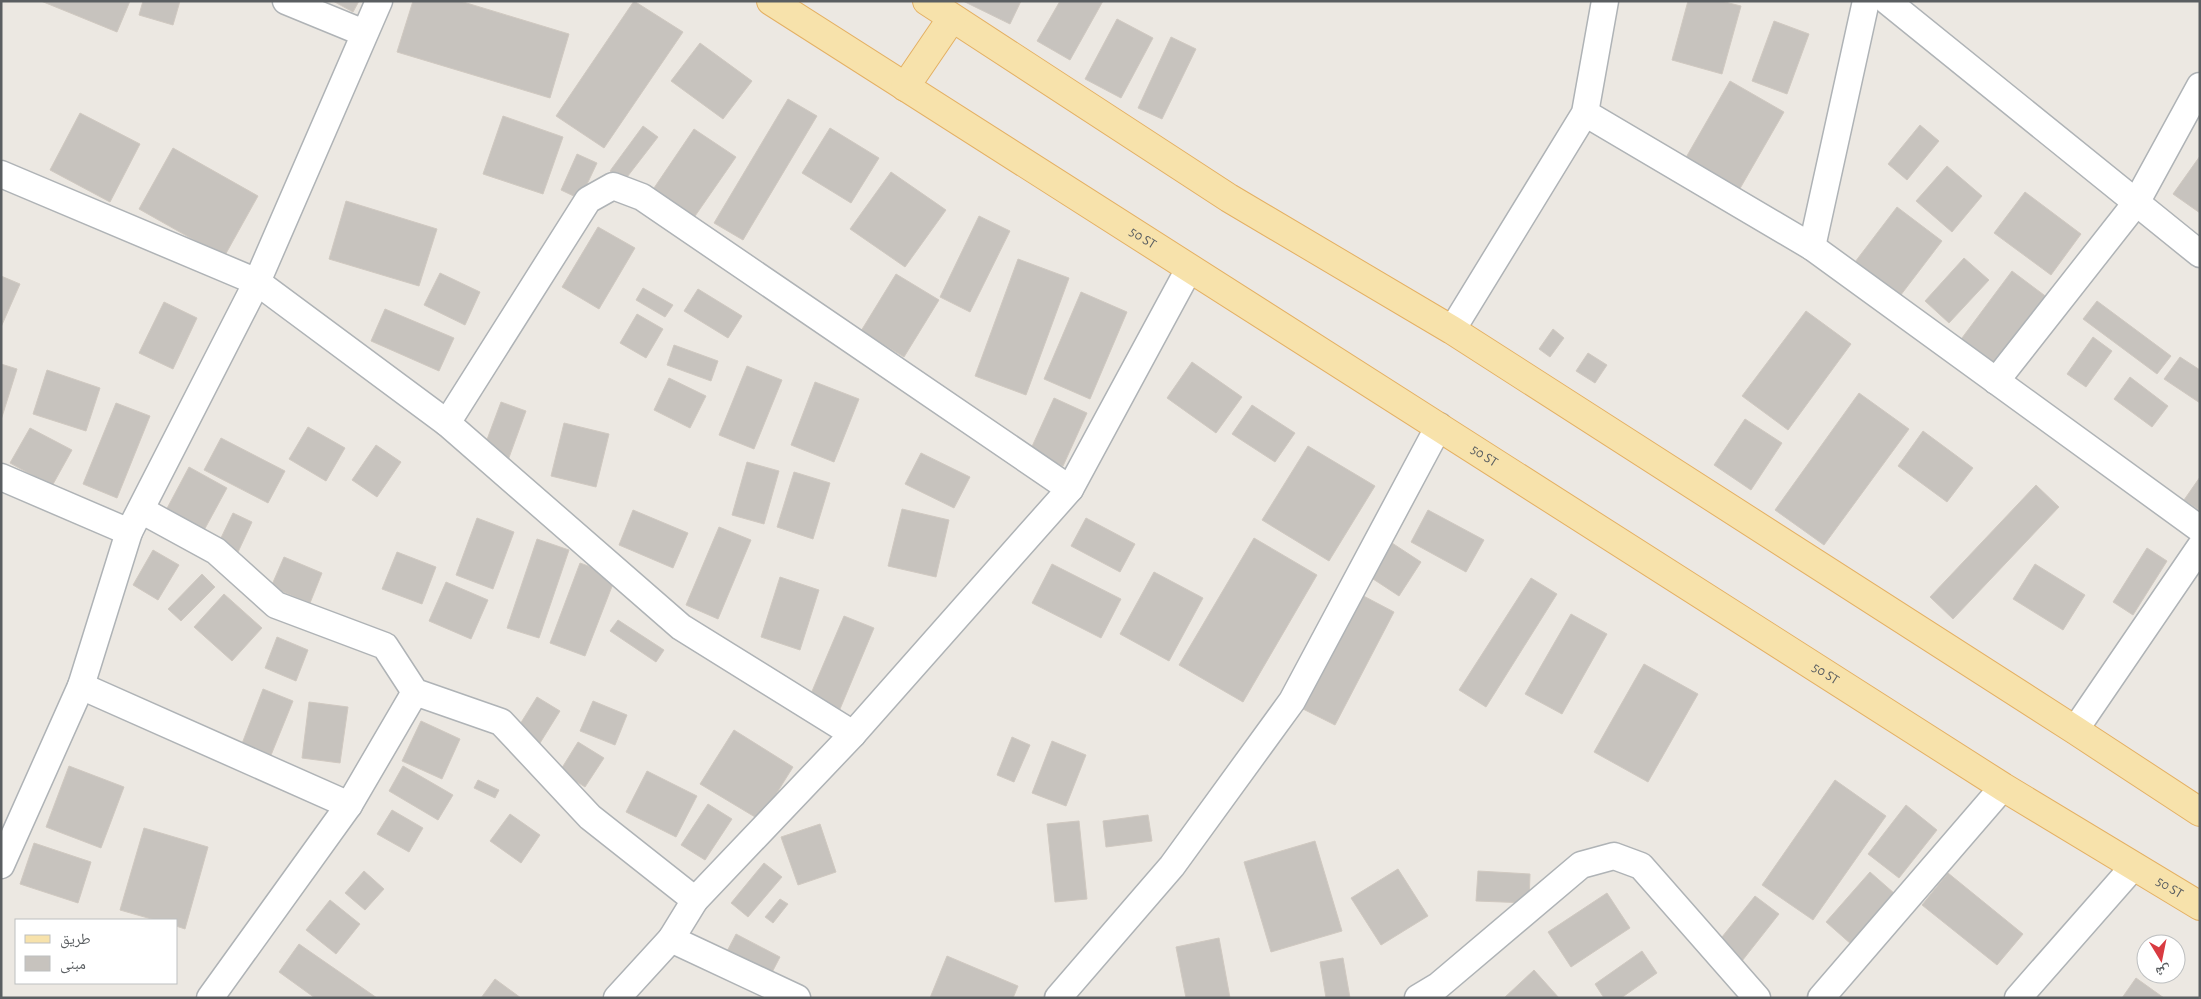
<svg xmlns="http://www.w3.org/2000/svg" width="2201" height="999" font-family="'Alegreya Sans','Noto Naskh Arabic',sans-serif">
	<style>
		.building { fill: #c7c3be; stroke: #d0c9c1 }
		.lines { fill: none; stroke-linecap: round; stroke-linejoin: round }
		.minor-casing { stroke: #afb3b6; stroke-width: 29 }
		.major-casing { stroke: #e4b063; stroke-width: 30 }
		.minor { stroke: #fff; stroke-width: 26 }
		.major { stroke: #f7e2ab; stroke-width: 28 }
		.labels { text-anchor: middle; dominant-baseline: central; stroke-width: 5; stroke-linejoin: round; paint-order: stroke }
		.street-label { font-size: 14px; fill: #5a5e61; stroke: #fff }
	</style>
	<rect width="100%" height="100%" fill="#ece8e2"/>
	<!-- building -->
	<g class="building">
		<path d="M 41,1 L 130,1 L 117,32 Z"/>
		<path d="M 143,1 L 180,1 L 173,25 L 139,15 Z"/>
		<path d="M 333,1 L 359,1 L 353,12 Z"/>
		<path d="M 413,1 L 460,1 L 569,34 L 550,98 L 397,52 Z"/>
		<path d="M 634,1 L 683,32 L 604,148 L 556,116 Z"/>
		<path d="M 963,1 L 1021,1 L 1010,24 Z"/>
		<path d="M 1060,1 L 1103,1 L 1070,60 L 1037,41 Z"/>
		<path d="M 1688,1 L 1721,1 L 1741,6 L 1722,74 L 1672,60 Z"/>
		<path d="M 1117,19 L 1153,38 L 1121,98 L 1085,79 Z"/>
		<path d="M 1774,21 L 1809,34 L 1787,94 L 1752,81 Z"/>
		<path d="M 1171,37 L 1196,49 L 1162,119 L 1138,108 Z"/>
		<path d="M 700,43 L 752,81 L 723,119 L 671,81 Z"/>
		<path d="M 1730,81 L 1784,112 L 1738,192 L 1684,161 Z"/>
		<path d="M 788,99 L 817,116 L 743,240 L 714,223 Z"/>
		<path d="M 80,113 L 140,144 L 110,202 L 50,170 Z"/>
		<path d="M 503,116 L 563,137 L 543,194 L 483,174 Z"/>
		<path d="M 1920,125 L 1939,141 L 1907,180 L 1888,164 Z"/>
		<path d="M 643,126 L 658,137 L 624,181 L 610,171 Z"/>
		<path d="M 830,128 L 879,158 L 851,203 L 802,173 Z"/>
		<path d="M 694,129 L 736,157 L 693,219 L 652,191 Z"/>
		<path d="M 173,148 L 258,196 L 224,257 L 139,209 Z"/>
		<path d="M 577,154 L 597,163 L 580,199 L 561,190 Z"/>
		<path d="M 2200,156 L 2200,213 L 2173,194 Z"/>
		<path d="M 1947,166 L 1982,196 L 1952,232 L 1916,201 Z"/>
		<path d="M 891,172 L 946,210 L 905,267 L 850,229 Z"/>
		<path d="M 2025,192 L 2081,234 L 2051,275 L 1994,233 Z"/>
		<path d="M 346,201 L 437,229 L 419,286 L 329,259 Z"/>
		<path d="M 1897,207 L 1942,241 L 1897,300 L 1852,266 Z"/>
		<path d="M 979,216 L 1010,231 L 970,312 L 940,297 Z"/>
		<path d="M 598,227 L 635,248 L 599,309 L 562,287 Z"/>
		<path d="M 1964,258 L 1989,280 L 1949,323 L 1925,301 Z"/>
		<path d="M 1018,259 L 1069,278 L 1026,395 L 975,376 Z"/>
		<path d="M 2012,271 L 2052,301 L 1998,371 L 1959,342 Z"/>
		<path d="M 440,273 L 480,292 L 465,325 L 424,305 Z"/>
		<path d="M 896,274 L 939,300 L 904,357 L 861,331 Z"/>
		<path d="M 1,276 L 20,284 L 1,327 Z"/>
		<path d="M 643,288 L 673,305 L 665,317 L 636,300 Z"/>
		<path d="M 698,289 L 742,316 L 728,338 L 684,311 Z"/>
		<path d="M 1081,292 L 1127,312 L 1090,399 L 1044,379 Z"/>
		<path d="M 2097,301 L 2171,356 L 2157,374 L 2083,319 Z"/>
		<path d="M 164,302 L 197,318 L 173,369 L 139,353 Z"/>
		<path d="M 385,309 L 454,338 L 439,371 L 371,341 Z"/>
		<path d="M 1806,311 L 1851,344 L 1788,430 L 1742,396 Z"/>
		<path d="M 637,314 L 663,329 L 646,358 L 620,343 Z"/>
		<path d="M 1553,329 L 1564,338 L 1550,357 L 1539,349 Z"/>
		<path d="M 2093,337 L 2112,351 L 2086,387 L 2067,374 Z"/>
		<path d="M 674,345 L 718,361 L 711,381 L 667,365 Z"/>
		<path d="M 1588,353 L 1607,365 L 1595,383 L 1576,371 Z"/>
		<path d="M 2180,357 L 2200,370 L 2200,403 L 2164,379 Z"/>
		<path d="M 1192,362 L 1242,397 L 1216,433 L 1167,398 Z"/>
		<path d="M 1,364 L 17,369 L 1,420 Z"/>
		<path d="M 747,366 L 782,380 L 754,449 L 719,435 Z"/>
		<path d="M 47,370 L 100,388 L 86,431 L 33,414 Z"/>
		<path d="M 2130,377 L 2168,406 L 2152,427 L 2114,399 Z"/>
		<path d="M 669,378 L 706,396 L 690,428 L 654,410 Z"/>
		<path d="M 815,382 L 859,399 L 834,462 L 791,445 Z"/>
		<path d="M 1859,393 L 1909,429 L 1824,545 L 1775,510 Z"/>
		<path d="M 1054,398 L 1087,413 L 1063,466 L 1030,451 Z"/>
		<path d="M 501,402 L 526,411 L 507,463 L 482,453 Z"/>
		<path d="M 116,403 L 150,416 L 117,498 L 83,484 Z"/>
		<path d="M 1252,405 L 1295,433 L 1275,462 L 1232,434 Z"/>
		<path d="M 1745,419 L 1782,443 L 1751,490 L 1714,465 Z"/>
		<path d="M 564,423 L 609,434 L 596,487 L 551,476 Z"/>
		<path d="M 308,427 L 345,448 L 326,481 L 289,459 Z"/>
		<path d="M 30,428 L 72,450 L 52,486 L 10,463 Z"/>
		<path d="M 1923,431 L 1973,468 L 1947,502 L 1898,466 Z"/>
		<path d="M 221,438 L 285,471 L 268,503 L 204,470 Z"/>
		<path d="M 376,445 L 401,462 L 377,497 L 352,480 Z"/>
		<path d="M 1308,446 L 1375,486 L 1329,561 L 1262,520 Z"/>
		<path d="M 921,453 L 970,477 L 954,508 L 905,484 Z"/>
		<path d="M 747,462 L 779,471 L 764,524 L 732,515 Z"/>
		<path d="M 189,467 L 227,488 L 202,534 L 164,514 Z"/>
		<path d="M 794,472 L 830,483 L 813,539 L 777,527 Z"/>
		<path d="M 2200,477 L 2200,509 L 2199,510 L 2184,500 Z"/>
		<path d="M 2036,485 L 2059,507 L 1953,619 L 1930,597 Z"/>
		<path d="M 902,509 L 949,520 L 936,577 L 888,566 Z"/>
		<path d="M 633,510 L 688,533 L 673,568 L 619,545 Z"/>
		<path d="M 1428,510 L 1484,540 L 1466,572 L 1411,542 Z"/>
		<path d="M 233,513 L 252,522 L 238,552 L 219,542 Z"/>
		<path d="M 477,518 L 514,532 L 493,589 L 456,575 Z"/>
		<path d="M 1086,518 L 1135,544 L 1120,572 L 1071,546 Z"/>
		<path d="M 719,527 L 751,540 L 718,619 L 686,605 Z"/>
		<path d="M 1254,538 L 1317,575 L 1243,702 L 1179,665 Z"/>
		<path d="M 537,539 L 569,550 L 539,638 L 507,628 Z"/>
		<path d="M 1392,543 L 1421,562 L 1399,596 L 1370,577 Z"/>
		<path d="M 2147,548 L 2167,561 L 2133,615 L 2113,602 Z"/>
		<path d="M 153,550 L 179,565 L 158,600 L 133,585 Z"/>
		<path d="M 397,552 L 436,567 L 422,604 L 382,589 Z"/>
		<path d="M 284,557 L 322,573 L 310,603 L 271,587 Z"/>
		<path d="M 580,563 L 616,576 L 585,656 L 550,643 Z"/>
		<path d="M 1052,564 L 1121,599 L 1101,638 L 1032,603 Z"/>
		<path d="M 2035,564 L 2085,595 L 2063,630 L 2013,599 Z"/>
		<path d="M 1154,572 L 1203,598 L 1169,661 L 1120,634 Z"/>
		<path d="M 202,574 L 215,587 L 181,621 L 168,609 Z"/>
		<path d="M 780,577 L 819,590 L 800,650 L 761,637 Z"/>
		<path d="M 1531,578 L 1557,594 L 1486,707 L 1459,690 Z"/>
		<path d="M 446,582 L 488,600 L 471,639 L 429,621 Z"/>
		<path d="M 1354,591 L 1394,612 L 1335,725 L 1295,705 Z"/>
		<path d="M 224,594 L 262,628 L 232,661 L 194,627 Z"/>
		<path d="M 1571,614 L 1607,634 L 1562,714 L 1525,694 Z"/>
		<path d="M 844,616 L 874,628 L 840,709 L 810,696 Z"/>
		<path d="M 618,620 L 664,650 L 656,662 L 610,631 Z"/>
		<path d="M 277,637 L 308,650 L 296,681 L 265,668 Z"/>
		<path d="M 1644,664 L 1698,694 L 1648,782 L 1594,752 Z"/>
		<path d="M 263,689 L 293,701 L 267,765 L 238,754 Z"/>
		<path d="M 537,697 L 560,711 L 540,743 L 517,729 Z"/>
		<path d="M 593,701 L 627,715 L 615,745 L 580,731 Z"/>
		<path d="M 309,702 L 348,707 L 340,763 L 302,758 Z"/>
		<path d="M 421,721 L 460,739 L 442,779 L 402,761 Z"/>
		<path d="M 734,730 L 793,767 L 760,820 L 700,784 Z"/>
		<path d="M 1012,737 L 1030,745 L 1014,782 L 997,775 Z"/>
		<path d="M 1052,741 L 1086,755 L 1066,806 L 1032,793 Z"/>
		<path d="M 578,742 L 604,758 L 585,787 L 560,771 Z"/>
		<path d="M 69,766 L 124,787 L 101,848 L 46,827 Z"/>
		<path d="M 403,766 L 453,795 L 438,820 L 389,791 Z"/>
		<path d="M 647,771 L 697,796 L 676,837 L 626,812 Z"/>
		<path d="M 478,780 L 499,790 L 495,798 L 474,788 Z"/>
		<path d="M 1835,780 L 1886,816 L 1813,920 L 1762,885 Z"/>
		<path d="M 708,804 L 732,819 L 705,860 L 681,845 Z"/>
		<path d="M 1906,805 L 1937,830 L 1899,878 L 1868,854 Z"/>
		<path d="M 392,810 L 423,828 L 409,852 L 377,834 Z"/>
		<path d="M 510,814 L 540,835 L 521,863 L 490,841 Z"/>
		<path d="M 1148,815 L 1152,841 L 1106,847 L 1103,821 Z"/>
		<path d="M 1079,821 L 1087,899 L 1055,902 L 1047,824 Z"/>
		<path d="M 820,824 L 836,872 L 798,885 L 781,837 Z"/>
		<path d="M 144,828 L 208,847 L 185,929 L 176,926 L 176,920 L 155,920 L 120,910 Z"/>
		<path d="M 1315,841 L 1342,931 L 1271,952 L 1244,862 Z"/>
		<path d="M 34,843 L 91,862 L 78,903 L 20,884 Z"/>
		<path d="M 764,863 L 782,877 L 748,917 L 731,903 Z"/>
		<path d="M 1398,869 L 1428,916 L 1381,945 L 1351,898 Z"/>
		<path d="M 364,871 L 384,889 L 365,910 L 345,893 Z"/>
		<path d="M 1478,871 L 1530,874 L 1529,903 L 1476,901 Z"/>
		<path d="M 1870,872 L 1895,894 L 1851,944 L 1826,922 Z"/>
		<path d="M 1948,873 L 2023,934 L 1997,965 L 1922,905 Z"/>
		<path d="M 1607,893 L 1630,928 L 1571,967 L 1548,932 Z"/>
		<path d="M 1755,896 L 1779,914 L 1742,961 L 1718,942 Z"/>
		<path d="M 780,899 L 788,904 L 773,923 L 765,917 Z"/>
		<path d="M 330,900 L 360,924 L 336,954 L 306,930 Z"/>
		<path d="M 736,934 L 780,957 L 766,984 L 722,961 Z"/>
		<path d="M 1219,938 L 1230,998 L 1186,998 L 1176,947 Z"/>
		<path d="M 299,944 L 377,998 L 315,998 L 279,972 Z"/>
		<path d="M 1642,951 L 1657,973 L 1621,998 L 1604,998 L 1595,984 Z"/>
		<path d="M 947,956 L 1018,986 L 1013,998 L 930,998 Z"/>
		<path d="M 1343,958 L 1350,998 L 1326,998 L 1320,962 Z"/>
		<path d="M 1534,970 L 1559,998 L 1504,998 Z"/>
		<path d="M 2136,978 L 2164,998 L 2122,998 Z"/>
		<path d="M 495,979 L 521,998 L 481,998 Z"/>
	</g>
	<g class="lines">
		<!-- minor casing -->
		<g class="minor-casing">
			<g id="minor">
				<path d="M 286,1 L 364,33"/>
				<path d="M 1887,1 L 2200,254"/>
				<path d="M 1585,113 L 1812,247 L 2200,529"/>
				<path d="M 1,174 L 257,282 L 447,423 L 681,627 L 853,734"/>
				<path d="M 1812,247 L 1866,1"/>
				<path d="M 1452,330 L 1585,113 L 1605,1"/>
				<path d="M 1996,381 L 2136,203 L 2200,86"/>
				<path d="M 447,423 L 588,200 L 613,186 L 642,197 L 1070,489"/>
				<path d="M 1,477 L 129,532"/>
				<path d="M 141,510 L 216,551 L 276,605 L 385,646 L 415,692 L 501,722 L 590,817 L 695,900"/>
				<path d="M 81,686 L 349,805"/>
				<path d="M 2075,730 L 2200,547"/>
				<path d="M 1,865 L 81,686 L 129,532 L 257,282 L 379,1"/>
				<path d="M 671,939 L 797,998"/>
				<path d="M 210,998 L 349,805 L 415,692"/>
				<path d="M 617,998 L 671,939 L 695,900 L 853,734 L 1070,489 L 1189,269"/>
				<path d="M 1058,998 L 1172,866 L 1292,701 L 1439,426"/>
				<path d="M 1418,998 L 1438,986 L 1581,865 L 1614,856 L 1641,866 L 1757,998"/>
				<path d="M 1821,998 L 2003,787"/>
				<path d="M 2018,998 L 2134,866"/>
			</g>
		</g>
		<!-- major casing -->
		<g class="major-casing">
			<g id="major">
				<path id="s1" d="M 771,1 L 2003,787 L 2200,906"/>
				<path d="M 927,1 L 1229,198 L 1452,330 L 2075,730 L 2200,812"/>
				<path d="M 905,87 L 952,18"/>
			</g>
		</g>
		<!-- minor -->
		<use href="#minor" class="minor"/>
		<!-- major -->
		<use href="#major" class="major"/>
	</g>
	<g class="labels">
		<!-- street labels -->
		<g class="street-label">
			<text stroke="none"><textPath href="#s1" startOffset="441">50 ST</textPath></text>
			<text stroke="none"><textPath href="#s1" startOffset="846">50 ST</textPath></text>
			<text stroke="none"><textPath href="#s1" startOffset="1251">50 ST</textPath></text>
			<text stroke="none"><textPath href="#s1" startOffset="1656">50 ST</textPath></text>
		</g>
	</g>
	<!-- border -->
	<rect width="2201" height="999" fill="none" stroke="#5a5e61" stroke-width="5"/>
	<!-- legend -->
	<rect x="15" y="919" width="162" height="65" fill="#ffffff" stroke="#bdbfc0"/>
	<rect x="25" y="935" width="25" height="8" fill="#f7e2ab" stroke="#bdbfc0"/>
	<text x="60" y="944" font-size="15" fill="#5a5e61">طريق</text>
	<rect x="25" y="956" width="25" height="15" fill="#c7c3be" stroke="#bdbfc0"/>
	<text x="60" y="969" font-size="15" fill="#5a5e61">مبنى</text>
	<!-- north arrow -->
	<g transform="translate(2161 959) rotate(170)"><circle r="24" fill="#ffffff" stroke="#bdbfc0"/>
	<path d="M0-4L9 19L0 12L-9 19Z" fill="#d83b41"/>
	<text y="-8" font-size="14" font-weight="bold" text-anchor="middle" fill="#5a5e61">ش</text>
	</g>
</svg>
